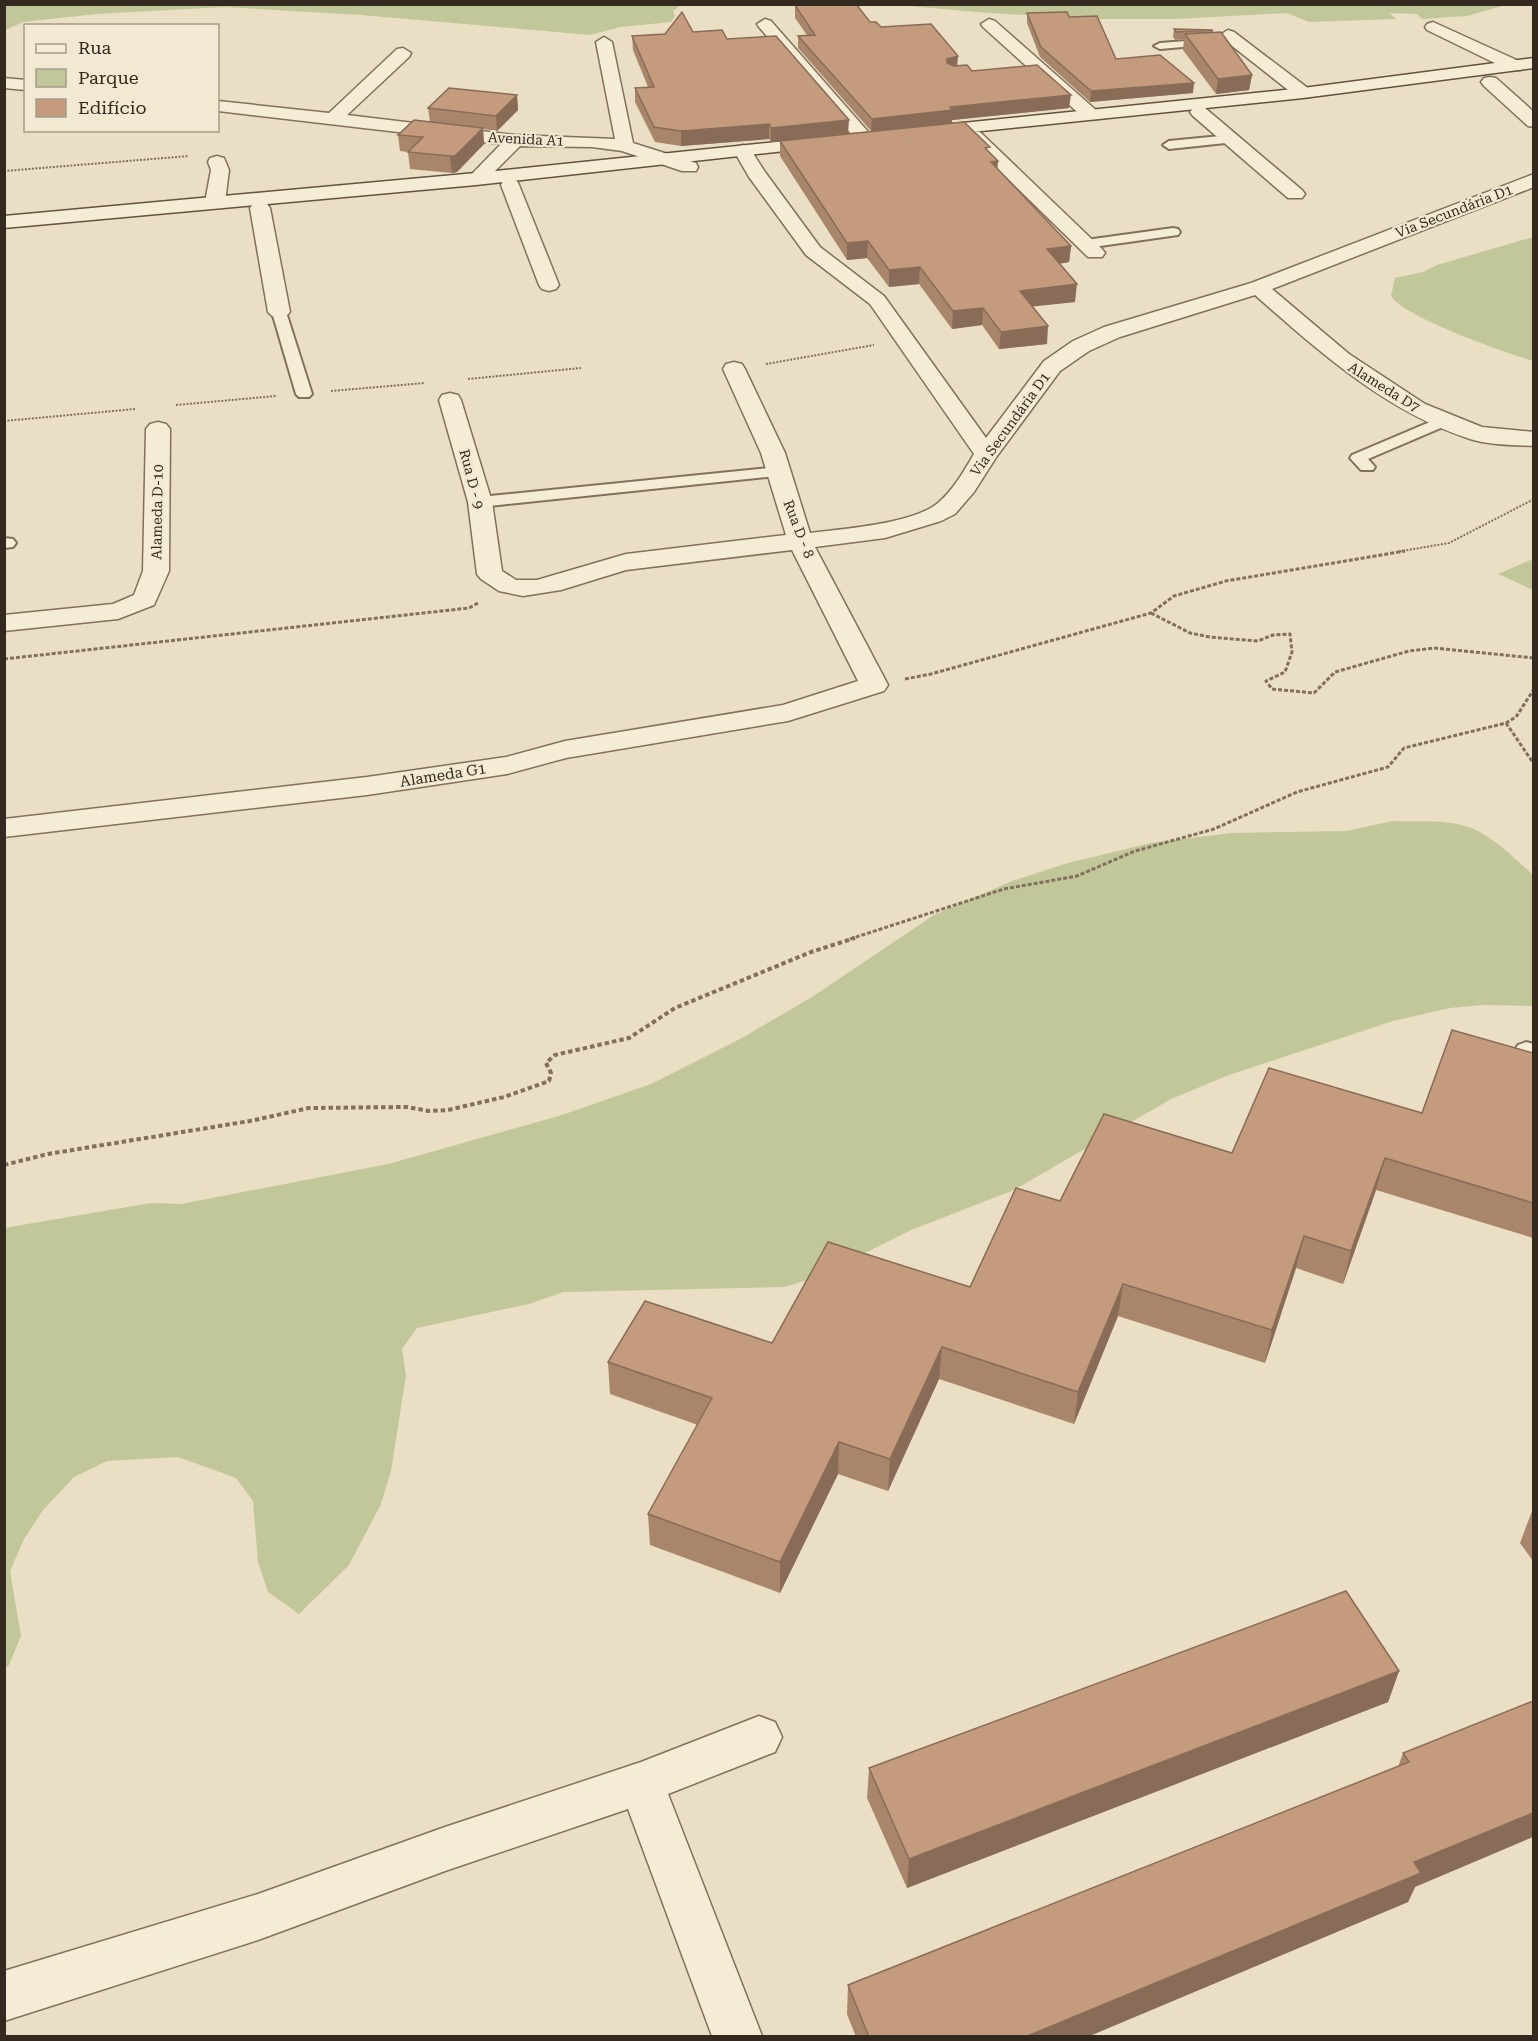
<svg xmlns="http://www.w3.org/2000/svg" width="1538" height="2041" font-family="'Roboto Serif',serif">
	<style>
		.green { fill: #c1c799 }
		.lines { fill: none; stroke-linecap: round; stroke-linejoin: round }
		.lane-casing { stroke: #82705c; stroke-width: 4 }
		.street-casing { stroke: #82705c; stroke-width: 3 }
		.secondary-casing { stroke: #64523f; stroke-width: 3 }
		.path-far2 { stroke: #82705c; stroke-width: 2; stroke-dasharray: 2 1.5; stroke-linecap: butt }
		.path-far1 { stroke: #82705c; stroke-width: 3; stroke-dasharray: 4 2; stroke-linecap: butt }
		.path { stroke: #82705c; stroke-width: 4; stroke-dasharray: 4.5 3; stroke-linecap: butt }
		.lane { fill: #f5ecd6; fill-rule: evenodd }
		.street { fill: #f5ecd6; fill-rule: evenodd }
		.secondary { fill: #f5ecd6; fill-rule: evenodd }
		.wall { fill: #a9856c }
		.shaded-wall { fill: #896c58 }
		.building { fill: #c49b7d; stroke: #896c58; stroke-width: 1.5 }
		.labels { text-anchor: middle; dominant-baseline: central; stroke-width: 4.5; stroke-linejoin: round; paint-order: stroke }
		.far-street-label { font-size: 14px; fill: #34291f; stroke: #f2e9d3 }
		.street-label { font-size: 15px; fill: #34291f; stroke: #f2e9d3 }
	</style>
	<rect width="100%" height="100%" fill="#eadec4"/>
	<!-- green -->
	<g class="green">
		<path d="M 5,4 L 681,4 L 681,5 L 673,11 L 675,16 L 671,22 L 621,27 L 590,35 L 361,15 L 225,7 L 96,14 L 23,22 L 5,30 Z"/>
		<path d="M 897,5 L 1506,5 L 1467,16 L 1422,19 L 1417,14 L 1390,13 L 1396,19 L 1309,22 L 1287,13 L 1176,19 L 1093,19 L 988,13 Z"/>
		<path d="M 1533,237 L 1533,361 C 1506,353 1403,317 1391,296 L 1395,278 L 1423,272 L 1437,265 Z"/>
		<path d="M 1533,559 L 1533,590 L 1498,574 Z"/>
		<path d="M 1393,821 C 1420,822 1453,818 1478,831 C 1499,842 1516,860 1533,875 L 1533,1006 L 1483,1005 L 1450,1008 L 1393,1021 L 1229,1075 L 1171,1099 L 1014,1190 L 911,1230 L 815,1278 L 784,1287 L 564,1292 L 529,1304 L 417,1328 L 402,1349 L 406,1375 L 391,1471 L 381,1504 L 349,1565 L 299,1614 L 268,1592 L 258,1562 L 253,1501 L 236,1478 L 178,1457 L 107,1461 L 74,1477 L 43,1510 L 24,1539 L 10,1571 L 21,1636 L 8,1667 L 5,1667 L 4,1228 L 151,1203 L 181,1204 L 388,1164 L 562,1115 L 651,1084 L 742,1038 L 812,997 L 934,915 L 1012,881 L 1068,863 L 1151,843 L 1231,833 L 1347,831 Z"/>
	</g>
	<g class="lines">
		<!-- lane casing -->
		<g class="lane-casing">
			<g id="lane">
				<path d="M 1213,39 L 1217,40 L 1217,44 L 1160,49 L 1154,46 L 1160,43 Z"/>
				<path d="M 1231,135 L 1237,139 L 1235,142 L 1169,149 L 1163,145 L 1169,141 Z"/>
				<path d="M 1173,228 L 1178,229 L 1180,232 L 1178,235 L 1086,248 L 1079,244 L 1086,240 Z"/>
				<path d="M 279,308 L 286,312 L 312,394 L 309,397 L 299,397 L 296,394 L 272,312 Z"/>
				<path d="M 1444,416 L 1452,421 L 1450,424 L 1368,459 L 1375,467 L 1373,470 L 1361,470 L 1350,458 L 1352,455 Z"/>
				<path d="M 779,467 L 785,469 L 787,472 L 785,475 L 480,507 L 472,502 L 480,497 Z"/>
				<path d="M 4,538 L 13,539 L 16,543 L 13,547 L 4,548 Z"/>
				<path d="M 1526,1042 L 1534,1044 L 1534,1061 L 1518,1055 L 1515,1050 L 1518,1045 Z"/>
			</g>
		</g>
		<!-- street casing -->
		<g class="street-casing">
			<g id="street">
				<path d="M 765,19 L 771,21 L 870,134 L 873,138 L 870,142 L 858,142 L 759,27 L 757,24 Z"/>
				<path d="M 989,19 L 995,21 L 1097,111 L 1100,115 L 1097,119 L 1085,119 L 983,27 L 981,24 Z"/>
				<path d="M 1433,22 L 1521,62 L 1523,66 L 1521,70 L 1509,70 L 1427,30 L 1425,27 L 1427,24 Z"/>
				<path d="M 1228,30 L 1234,32 L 1309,89 L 1312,93 L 1309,97 L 1297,97 L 1222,38 L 1220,35 Z"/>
				<path d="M 604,37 L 612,42 L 633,143 L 696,163 L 698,167 L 696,171 L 682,171 L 622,151 L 592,147 L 520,146 L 483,183 L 469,183 L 467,179 L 501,144 L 218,111 L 218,101 L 329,113 L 397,49 L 403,48 L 411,53 L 409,57 L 347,115 L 515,135 L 615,139 L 596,42 Z"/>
				<path d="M 1490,77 L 1496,78 L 1534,112 L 1534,127 L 1528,126 L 1484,86 L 1481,82 L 1484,78 Z"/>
				<path d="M 4,78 L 26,80 L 26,90 L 4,88 Z"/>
				<path d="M 1199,107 L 1205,108 L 1302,190 L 1305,194 L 1302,198 L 1288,198 L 1193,116 L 1190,112 L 1193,108 Z"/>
				<path d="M 974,131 L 980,132 L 1102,249 L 1105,253 L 1102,257 L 1088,257 L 968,140 L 965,136 L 968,132 Z"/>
				<path d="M 743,145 L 749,147 L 765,172 L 820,247 L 884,296 L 986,438 L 1044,361 L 1073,341 L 1104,327 L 1251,283 L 1534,174 L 1534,187 L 1272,289 L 1349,354 L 1425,404 L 1482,427 L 1534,432 L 1534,446 C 1513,445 1489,445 1470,439 C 1385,411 1320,352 1255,295 L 1120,337 L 1089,351 L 1060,371 L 997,456 L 974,492 L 955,514 L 941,521 L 885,538 L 815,547 L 888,685 L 884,691 L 788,721 L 566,758 L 507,774 L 367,795 L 4,837 L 4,819 L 367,777 L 506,757 L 565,741 L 783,705 L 858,681 L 792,550 L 626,570 L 561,590 L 523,596 L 499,591 L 481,579 L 477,574 L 468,502 L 439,400 L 442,395 L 450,393 L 458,395 L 461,400 L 492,502 L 502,571 L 516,580 L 537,580 L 626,554 L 786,535 L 761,453 L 723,369 L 726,364 L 734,362 L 742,364 L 745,369 L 785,453 L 810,533 C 842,529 915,524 939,502 C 954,489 964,471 974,454 L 870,304 L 806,255 L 749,177 L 734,151 L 737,147 Z"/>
				<path d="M 217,156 L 224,158 L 229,170 L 225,202 L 222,206 L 208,206 L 205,202 L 211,170 L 208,162 L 210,158 Z"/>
				<path d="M 510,179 L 517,181 L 519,185 L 559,285 L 556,289 L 549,291 L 542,289 L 539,285 L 501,185 L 503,181 Z"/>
				<path d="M 260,202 L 267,204 L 270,208 L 290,312 L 286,316 L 279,318 L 272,316 L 268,312 L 250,208 L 253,204 Z"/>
				<path d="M 158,422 L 166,424 L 170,429 L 169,571 L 154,605 L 118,619 L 4,631 L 4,615 L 113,604 L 134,595 L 143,571 L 146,429 L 150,424 Z"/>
				<path d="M 759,1716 L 775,1722 L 782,1737 L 775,1752 L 668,1794 L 762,2036 L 712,2036 L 628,1809 L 445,1871 L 258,1940 L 4,2021 L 4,1971 L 258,1894 L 445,1827 L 641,1762 Z"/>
			</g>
		</g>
		<!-- secondary casing -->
		<g class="secondary-casing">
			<g id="secondary">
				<path d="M 1534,58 L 1534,68 L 1303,98 L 924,137 L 918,136 L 915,132 L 918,128 L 924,127 L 1303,88 Z"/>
				<path d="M 825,137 L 831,138 L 834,142 L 831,146 L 476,185 L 4,228 L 4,216 L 476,173 Z"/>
			</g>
		</g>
		<!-- path-far2 -->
		<g class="path-far2">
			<path d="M 4,171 L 189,156"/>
			<path d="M 766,364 L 874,345"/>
			<path d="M 468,379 L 581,368"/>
			<path d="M 331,391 L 425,383"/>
			<path d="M 176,405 L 276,396"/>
			<path d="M 4,421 L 135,409"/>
			<path d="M 1396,552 L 1449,543 L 1534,499"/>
		</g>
		<!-- path-far1 -->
		<g class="path-far1">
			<path d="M 1151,613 L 1190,633 L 1210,637 L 1258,641 L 1273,635 L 1290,634 L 1292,652 L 1285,672 L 1266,681 L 1272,689 L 1314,693 L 1335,672 L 1409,651 L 1434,648 L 1534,658"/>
			<path d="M 4,659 L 469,608 L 478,603"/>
			<path d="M 905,679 L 931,674 L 1151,613 L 1174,596 L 1226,581 L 1405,551"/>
			<path d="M 1506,723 L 1534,764"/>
			<path d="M 850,939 L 1004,889 L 1077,876 L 1135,851 L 1214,829 L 1297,792 L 1388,767 L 1404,748 L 1506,723 L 1516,717 L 1534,689"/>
		</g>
		<!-- path -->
		<path class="path" d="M 4,1165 L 48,1154 L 250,1121 L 309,1108 L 407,1107 L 429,1111 L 448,1110 L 504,1097 L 549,1081 L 551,1073 L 546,1063 L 555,1055 L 629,1038 L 675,1008 L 811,952 L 855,938"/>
		<!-- lane -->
		<use href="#lane" class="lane"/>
		<!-- street -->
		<use href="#street" class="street"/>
		<!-- secondary -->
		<use href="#secondary" class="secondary"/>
	</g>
	<!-- wall -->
	<g class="wall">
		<path d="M 795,5 L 870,22 L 958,66 L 1069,108 L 952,120 L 952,123 L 989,152 L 997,168 L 1071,246 L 1069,262 L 1059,264 L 1075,302 L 1032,306 L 1047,344 L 999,349 L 982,325 L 952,329 L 919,284 L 889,287 L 867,258 L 847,260 L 780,156 L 780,141 L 771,142 L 769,139 L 681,146 L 655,142 L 635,102 L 635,88 L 648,87 L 633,50 L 632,36 L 693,32 L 727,39 L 848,133 L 871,131 L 798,48 L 798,36 L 807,35 L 795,18 Z"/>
		<path d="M 1027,13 L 1116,59 L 1193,93 L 1090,102 L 1040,57 L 1027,23 Z"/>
		<path d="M 1174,29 L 1213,30 L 1213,32 L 1252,75 L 1249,90 L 1216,94 L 1183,50 L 1184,39 L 1175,40 L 1173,37 Z"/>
		<path d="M 517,95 L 518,110 L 497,131 L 483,129 L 484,144 L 457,172 L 452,173 L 410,169 L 408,152 L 400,151 L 398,135 L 430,122 L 428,108 Z"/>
		<path d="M 1533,1053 L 1533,1238 L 1376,1190 L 1343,1284 L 1296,1268 L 1265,1363 L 1118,1316 L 1074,1424 L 939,1379 L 888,1491 L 838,1474 L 780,1593 L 650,1545 L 648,1514 L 698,1425 L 610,1394 L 608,1362 L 772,1343 L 970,1287 L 1060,1201 L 1232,1153 L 1422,1113 Z"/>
		<path d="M 1532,1511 L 1533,1511 L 1533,1561 L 1520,1543 Z"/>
		<path d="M 1399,1671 L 1388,1702 L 907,1888 L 867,1798 L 869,1768 Z"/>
		<path d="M 1533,1701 L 1415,1887 L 1408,1902 L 1087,2037 L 856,2037 L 847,2014 L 848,1985 L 1398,1767 L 1403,1753 Z"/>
	</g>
	<!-- shaded-wall -->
	<g class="shaded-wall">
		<path d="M 958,56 L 957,68 L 946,72 L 947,59 Z"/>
		<path d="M 1252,75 L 1249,90 L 1216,94 L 1218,79 Z"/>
		<path d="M 1194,83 L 1193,93 L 1090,102 L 1091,91 Z"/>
		<path d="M 517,95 L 518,110 L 497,131 L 496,116 Z"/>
		<path d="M 1071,95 L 1069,108 L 952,120 L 952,123 L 871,132 L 872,119 L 950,107 Z"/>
		<path d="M 849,120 L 848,134 L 771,142 L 771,128 Z"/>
		<path d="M 769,124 L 769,139 L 681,146 L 681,131 Z"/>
		<path d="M 483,128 L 484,144 L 457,172 L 452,173 L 450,156 Z"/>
		<path d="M 998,161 L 997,177 L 991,162 Z"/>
		<path d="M 868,241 L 867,258 L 847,260 L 847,243 Z"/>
		<path d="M 1071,246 L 1069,262 L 1045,266 L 1047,249 Z"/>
		<path d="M 920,267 L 919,284 L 889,287 L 889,270 Z"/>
		<path d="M 1077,284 L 1075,302 L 1019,308 L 1020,291 Z"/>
		<path d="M 983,308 L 982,325 L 952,329 L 953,311 Z"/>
		<path d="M 1048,326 L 1047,344 L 999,349 L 1001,332 Z"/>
		<path d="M 1385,1158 L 1376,1190 L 1343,1284 L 1351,1251 Z"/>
		<path d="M 1304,1236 L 1296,1268 L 1265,1363 L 1272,1330 Z"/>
		<path d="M 1123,1284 L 1118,1316 L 1074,1424 L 1078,1392 Z"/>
		<path d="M 942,1347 L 939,1379 L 888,1491 L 890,1459 Z"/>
		<path d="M 839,1442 L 838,1474 L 780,1593 L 780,1562 Z"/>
		<path d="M 1399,1671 L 1388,1702 L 907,1888 L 909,1859 Z"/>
		<path d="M 1533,1813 L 1533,1837 L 1415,1887 L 1408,1902 L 1087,2037 L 1025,2037 L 1414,1862 Z"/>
	</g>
	<!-- building -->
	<g class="building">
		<path d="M 807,4 L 856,4 L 870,22 L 876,22 L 881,27 L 931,24 L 958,56 L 947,59 L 947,63 L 954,66 L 967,65 L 972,71 L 1037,65 L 1071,95 L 950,107 L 953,110 L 872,119 L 798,36 L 815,35 L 795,5 Z"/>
		<path d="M 682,12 L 693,32 L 722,30 L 727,39 L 776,36 L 849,120 L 771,128 L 769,124 L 681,131 L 654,127 L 635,88 L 654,87 L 632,36 L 665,34 Z"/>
		<path d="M 1067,12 L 1069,17 L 1097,16 L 1116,59 L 1160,55 L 1194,83 L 1091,91 L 1041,47 L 1027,13 Z"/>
		<path d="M 1174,29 L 1213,30 L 1176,32 Z"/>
		<path d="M 1221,32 L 1252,75 L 1218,79 L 1185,34 Z"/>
		<path d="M 449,88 L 517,95 L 496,116 L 428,108 Z"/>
		<path d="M 414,120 L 483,128 L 455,156 L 450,156 L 408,152 L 423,137 L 398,135 Z"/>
		<path d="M 964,122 L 990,147 L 985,148 L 998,161 L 991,162 L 1071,246 L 1047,249 L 1077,284 L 1020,291 L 1048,326 L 1001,332 L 983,308 L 953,311 L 920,267 L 889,270 L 868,241 L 847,243 L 780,141 Z"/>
		<path d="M 1452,1030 L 1533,1053 L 1533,1203 L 1385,1158 L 1351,1251 L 1304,1236 L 1272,1330 L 1123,1284 L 1078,1392 L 942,1347 L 890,1459 L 839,1442 L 780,1562 L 648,1514 L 712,1398 L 608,1362 L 645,1301 L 772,1343 L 828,1242 L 970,1287 L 1016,1188 L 1060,1201 L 1104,1114 L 1232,1153 L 1269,1068 L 1422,1113 Z"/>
		<path d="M 1346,1591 L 1399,1671 L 909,1859 L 869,1768 Z"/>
		<path d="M 1533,1701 L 1533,1813 L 1414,1862 L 1421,1873 L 1025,2037 L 869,2037 L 848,1985 L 1409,1762 L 1403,1753 Z"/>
	</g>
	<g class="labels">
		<!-- far-street labels -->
		<g class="far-street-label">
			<text transform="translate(526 139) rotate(3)">Avenida A1</text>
			<text transform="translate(1454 211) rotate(-21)">Via Secundária D1</text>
			<text transform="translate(1384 387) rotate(32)">Alameda D7</text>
			<text transform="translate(1010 424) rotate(-54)">Via Secundária D1</text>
			<text transform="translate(472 479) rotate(75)">Rua D - 9</text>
			<text transform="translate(157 512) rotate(-89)">Alameda D-10</text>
			<text transform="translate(799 529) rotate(69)">Rua D - 8</text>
		</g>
		<!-- street labels -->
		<g class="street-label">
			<text transform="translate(443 775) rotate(-9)">Alameda G1</text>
		</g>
	</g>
	<!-- border -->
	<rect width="1538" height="2041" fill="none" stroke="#34291f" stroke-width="12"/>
	<!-- legend -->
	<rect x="24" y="24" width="195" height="108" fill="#f2e9d3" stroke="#a69c8b" stroke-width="1.5"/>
	<rect x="36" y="44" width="30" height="9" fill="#f5ecd6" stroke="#a69c8b" stroke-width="1.5"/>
	<text x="78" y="54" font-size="18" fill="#34291f">Rua</text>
	<rect x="36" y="69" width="30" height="18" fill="#c1c799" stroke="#a69c8b" stroke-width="1.5"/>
	<text x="78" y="84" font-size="18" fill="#34291f">Parque</text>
	<rect x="36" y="99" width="30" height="18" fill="#c49b7d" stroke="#a69c8b" stroke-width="1.5"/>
	<text x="78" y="114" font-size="18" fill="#34291f">Edifício</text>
</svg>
